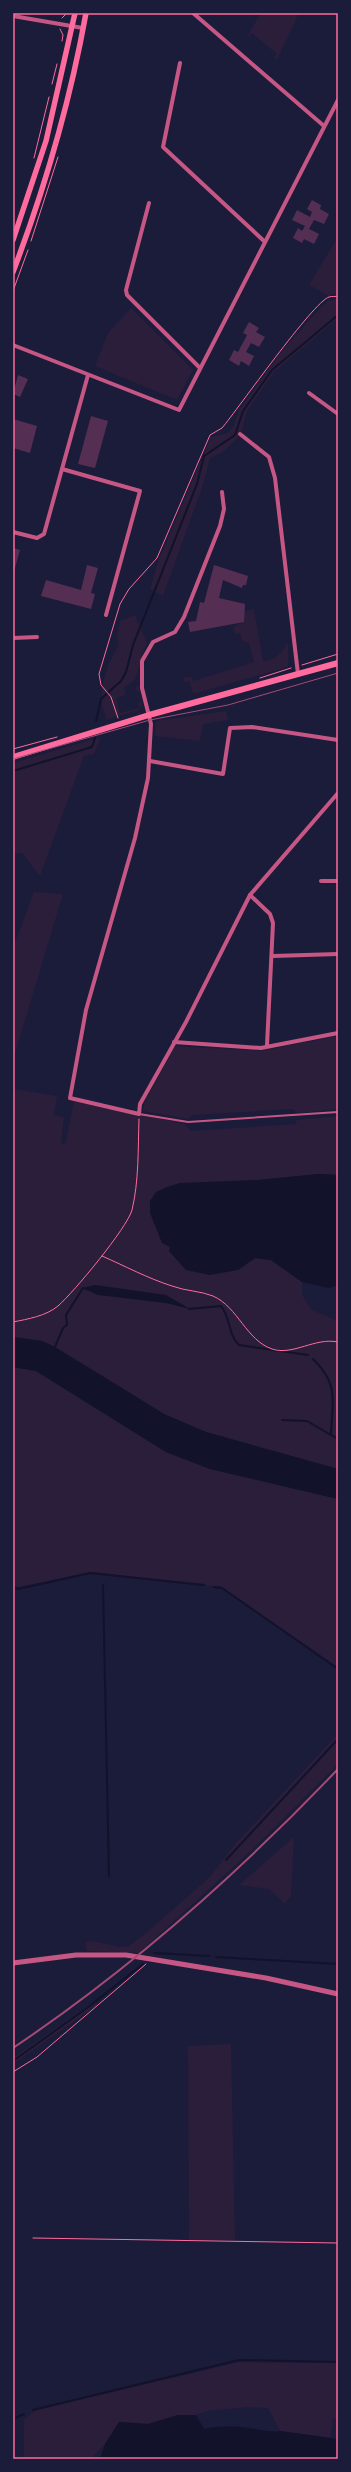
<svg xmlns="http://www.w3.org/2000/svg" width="351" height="2472" font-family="'Fira Sans',sans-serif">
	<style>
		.green { fill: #2a1e3b }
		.water { fill: #12122b }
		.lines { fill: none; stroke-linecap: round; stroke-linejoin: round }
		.stream { stroke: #12122b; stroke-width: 2 }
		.building { fill: #542f53 }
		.path { stroke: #ff6b9d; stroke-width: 1 }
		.service { stroke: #c65784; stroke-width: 2 }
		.minor { stroke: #c65784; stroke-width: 4 }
		.tertiary { stroke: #c65784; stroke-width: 5 }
		.secondary { stroke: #ff6b9d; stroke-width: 5.5 }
		.primary { stroke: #ff6b9d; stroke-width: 6 }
		.tram { stroke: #a44b75; stroke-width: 1 }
		.rail { stroke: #a44b75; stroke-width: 2 }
		.neatline { fill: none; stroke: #ff6b9d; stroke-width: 1.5 }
	</style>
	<rect width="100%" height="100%" fill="#1b1b3a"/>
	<!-- green -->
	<g class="green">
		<path d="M 267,13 L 299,13 L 277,60 L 274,58 L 277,54 L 252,33 L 249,36 L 248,35 L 260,14 L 267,15 Z"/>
		<path d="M 338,237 L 338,293 L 329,296 L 309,285 Z"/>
		<path d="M 338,298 L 338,318 L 274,372 L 247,411 L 242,431 L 237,439 L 223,452 L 210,458 L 202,488 L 163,596 L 150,589 L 159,559 L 211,437 L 228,433 L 234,425 L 239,410 L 281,352 L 321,307 L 328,301 Z"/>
		<path d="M 131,308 L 193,370 L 177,400 L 95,366 L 108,333 Z"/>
		<path d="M 254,609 L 263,661 C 275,661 283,652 288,642 L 288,667 L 193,694 L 189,681 L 184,682 L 183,678 L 191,676 L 193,681 L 254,662 L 249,643 L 242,641 L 240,633 L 235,634 L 233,627 L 244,622 L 243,612 Z"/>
		<path d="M 135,615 L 147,643 C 139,658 141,682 124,687 L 126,695 L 116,698 L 120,713 L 139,708 L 138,703 L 141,702 L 139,692 L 135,689 L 138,684 L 142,703 L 139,710 L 106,720 C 106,714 103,711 102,705 C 100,685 107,662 119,646 L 117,636 L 120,621 Z"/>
		<path d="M 226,711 L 228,720 L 203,724 L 200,741 L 155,736 L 156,721 Z"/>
		<path d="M 101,737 L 94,754 L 84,756 L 40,876 L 22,853 L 13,854 L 13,763 Z"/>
		<path d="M 34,892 L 63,894 L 13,1060 L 13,948 Z"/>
		<path d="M 338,1036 L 338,1109 L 298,1113 L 292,1109 L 193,1115 L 188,1119 L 143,1111 L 144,1103 L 175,1046 L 261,1051 Z"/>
		<path d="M 13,1089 L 57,1096 L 54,1115 L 64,1117 L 61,1143 L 65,1145 L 74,1101 L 185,1124 L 191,1131 L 295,1124 L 297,1120 L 338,1116 L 338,1175 L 318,1174 L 258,1180 L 150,1213 L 156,1225 L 238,1270 L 255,1258 L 271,1260 L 302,1282 L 302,1295 L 312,1310 L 338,1321 L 338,1437 L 336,1439 L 338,1469 L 206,1432 L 164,1414 L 55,1347 L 42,1341 L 13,1337 Z"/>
		<path d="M 13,1367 L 36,1371 L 166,1452 L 210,1469 L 338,1499 L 338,1667 L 221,1587 L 92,1572 L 18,1587 L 13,1586 Z"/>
		<path d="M 338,1734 L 338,1764 L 251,1851 L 139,1953 L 86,1951 L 86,1942 L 92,1941 L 119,1947 L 129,1946 L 146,1933 L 210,1877 L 236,1843 Z"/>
		<path d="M 294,1837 L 291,1896 L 285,1904 L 269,1889 L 239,1885 Z"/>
		<path d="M 94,2001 L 97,2005 L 13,2064 L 13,2058 Z"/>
		<path d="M 231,2044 L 235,2240 L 189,2240 L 188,2046 Z"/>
		<path d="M 239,2362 L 338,2363 L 338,2420 L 333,2419 L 330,2438 L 280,2431 L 268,2408 L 248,2407 L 207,2411 L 196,2415 L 178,2415 L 148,2424 L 119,2422 L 105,2444 L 91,2459 L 24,2459 L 24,2420 L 36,2410 Z"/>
	</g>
	<!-- water -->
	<g class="water">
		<path d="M 318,1174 L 338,1175 L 338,1285 L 329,1288 L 302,1282 L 271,1260 L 255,1258 L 238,1270 L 210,1275 L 186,1270 L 169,1251 L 170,1247 L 162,1243 L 150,1213 L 150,1201 L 156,1192 L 167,1187 L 180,1183 L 258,1180 Z"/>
		<path d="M 95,1285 L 166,1295 L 190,1309 L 166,1303 L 98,1295 L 82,1288 Z"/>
		<path d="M 13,1337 L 42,1341 L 55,1347 L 164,1414 L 206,1432 L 338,1469 L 338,1499 L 210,1469 L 166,1452 L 36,1371 L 13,1367 Z"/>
		<path d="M 178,2415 L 196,2415 L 204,2429 C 219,2426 234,2426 249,2428 C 260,2429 269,2433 280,2431 L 338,2439 L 338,2459 L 100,2459 L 105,2444 L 119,2422 L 148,2424 Z"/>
	</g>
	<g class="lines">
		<!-- stream -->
		<g class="stream">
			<path d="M 96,721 L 101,699 L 121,681 L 126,672 L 133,645 L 197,484 L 204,456 L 235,435 L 243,411 L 272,370 L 338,315"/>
			<path d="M 13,771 L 92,747 L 95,738"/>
			<path d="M 189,1309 L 221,1306 C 231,1318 228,1335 239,1345 L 308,1355"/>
			<path d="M 55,1347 L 63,1328 L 67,1325 L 66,1315 L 83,1288"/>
			<path d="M 313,1359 C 340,1385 332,1402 331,1435 L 338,1439"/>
			<path d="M 282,1420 L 307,1421 L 331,1435"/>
			<path d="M 103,1585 L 109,1876"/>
			<path d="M 13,1587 L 18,1589 L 90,1573 L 204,1585"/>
			<path d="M 214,1587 L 222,1588 L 338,1669"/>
			<path d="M 226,1860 L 338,1739"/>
			<path d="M 154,1953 L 209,1956"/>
			<path d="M 216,1957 L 338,1964"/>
			<path d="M 13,2061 L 91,2005 L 143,1964"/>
			<path d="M 33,2410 L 239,2360 L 338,2362"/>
			<path d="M 13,2419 L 24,2414"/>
		</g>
	</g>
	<!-- building -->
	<g class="building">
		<path d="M 312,200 L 321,205 L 320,209 L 329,214 L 324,224 L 314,220 L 309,229 L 319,234 L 314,244 L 304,239 L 302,243 L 293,238 L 298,228 L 302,231 L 305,226 L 292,220 L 297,210 L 310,217 L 312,212 L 307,209 Z"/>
		<path d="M 249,322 L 259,328 L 256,332 L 265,337 L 259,347 L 251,343 L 246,352 L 254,356 L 249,366 L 241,361 L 239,366 L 229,360 L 234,350 L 238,352 L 247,335 L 243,333 Z"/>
		<path d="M 18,375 L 28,379 L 20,397 L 13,394 Z"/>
		<path d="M 91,416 L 108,421 L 95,468 L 78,464 Z"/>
		<path d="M 13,419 L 37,426 L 30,453 L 13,448 Z"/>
		<path d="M 13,548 L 20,550 L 13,575 Z"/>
		<path d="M 87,565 L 98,568 L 91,593 L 95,594 L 91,609 L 41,596 L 46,580 L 81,590 Z"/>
		<path d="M 214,565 L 248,576 L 246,585 L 243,585 L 242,588 L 223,580 L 219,598 L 245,604 L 244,622 L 190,632 L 188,622 L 196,621 L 200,602 L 204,603 Z"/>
	</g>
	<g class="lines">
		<!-- path -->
		<g class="path">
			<path d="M 62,18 L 67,13"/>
			<path d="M 60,29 L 63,35 L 62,41"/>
			<path d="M 52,84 L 57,64"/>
			<path d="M 34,158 L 49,97"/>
			<path d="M 31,241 L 58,157"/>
			<path d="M 13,291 L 28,250"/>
			<path d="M 302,665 L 338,654"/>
			<path d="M 260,678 L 291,668"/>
			<path d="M 118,718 L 111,697 L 101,685 L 99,674 L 120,604 L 129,589 L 157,558 L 210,435 L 222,428 C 238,409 313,302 329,297 C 332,296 335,297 338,296"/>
			<path d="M 13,749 L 57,737"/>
			<path d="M 102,1256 C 125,1266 147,1278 172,1286 C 185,1291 201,1291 213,1296 C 238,1307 246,1340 272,1349 C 293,1356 315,1337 338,1342"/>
			<path d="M 13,1322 C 28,1319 46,1316 58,1306 C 74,1292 127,1228 132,1210 C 139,1181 138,1148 139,1119"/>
			<path d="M 13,2072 L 37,2057 L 146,1964"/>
			<path d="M 33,2238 L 338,2243"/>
		</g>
		<!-- service -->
		<path class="service" d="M 139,1114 L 188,1122 L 338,1112"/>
		<!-- minor -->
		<g class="minor">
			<path d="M 193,13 L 324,126"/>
			<path d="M 13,16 L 83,28"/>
			<path d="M 180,63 L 163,147 L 264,241"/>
			<path d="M 149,203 L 126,290 L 127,295 L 200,368"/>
			<path d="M 13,345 L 179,410 L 338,100"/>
			<path d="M 309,393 L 338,414"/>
			<path d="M 240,434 L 269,457 L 275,478 L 298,674"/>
			<path d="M 62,469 L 140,491 L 106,615"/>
			<path d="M 222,492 L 224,509 L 220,526 L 184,617 L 175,632 L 153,642 L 142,661 L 142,688 L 151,724 L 148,778 L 135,838 L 86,1010 L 70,1098 L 139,1114 L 140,1104 L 186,1022 L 250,895 L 338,793"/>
			<path d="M 13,532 L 37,538 L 44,534 L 88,375"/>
			<path d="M 13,638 L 37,637"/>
			<path d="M 150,761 L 223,774 L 230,728 L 252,727 L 338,740"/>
			<path d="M 321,881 L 338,881"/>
			<path d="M 250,895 L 270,914 L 273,923 L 267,1045"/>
			<path d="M 273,956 L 338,954"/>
			<path d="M 174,1042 L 261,1048 L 338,1033"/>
		</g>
		<!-- tertiary -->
		<path class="tertiary" d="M 13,1963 L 76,1955 L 126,1955 L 266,1978 L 338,1994"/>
		<!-- secondary -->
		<g class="secondary">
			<path d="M 13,240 L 46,141 L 75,13"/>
			<path d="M 13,272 C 45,188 70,102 86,13"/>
		</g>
		<!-- primary -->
		<path class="primary" d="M 13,757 L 149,715 L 338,663"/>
		<!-- tram -->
		<path class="tram" d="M 13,759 L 150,720 L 228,705 L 338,673"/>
		<!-- rail -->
		<path class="rail" d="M 13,2048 C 132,1968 239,1873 338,1769"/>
	</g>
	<!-- border -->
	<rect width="351" height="2472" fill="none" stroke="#1b1b3a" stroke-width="28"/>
	<rect x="14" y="14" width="323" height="2444" class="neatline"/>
</svg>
